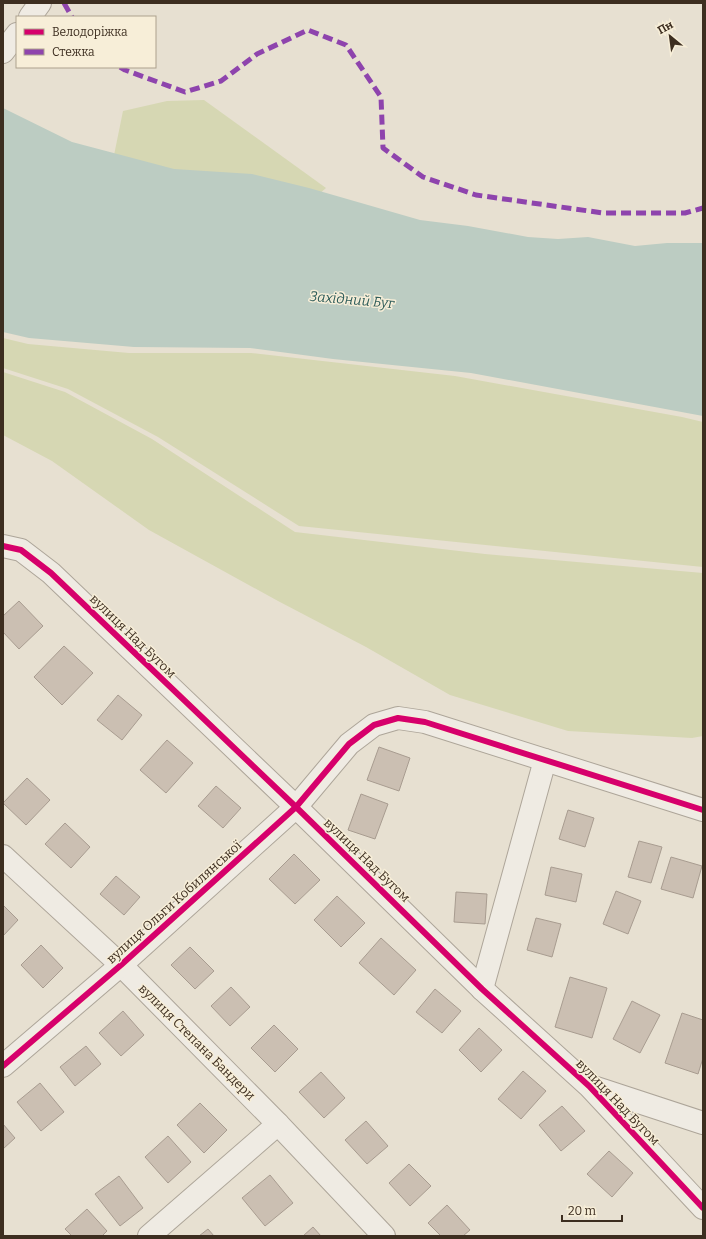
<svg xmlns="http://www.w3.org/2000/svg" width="706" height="1239" font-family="Bitter,serif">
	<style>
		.green { fill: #d6d7b3 }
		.water { fill: #bcccc2 }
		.building { fill: #cbbfb2; stroke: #a89c90 }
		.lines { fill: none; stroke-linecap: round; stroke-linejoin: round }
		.minor-casing { stroke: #ada599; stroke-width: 24 }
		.minor { stroke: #efebe3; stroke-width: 22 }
		.quiet { stroke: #8e44ad; stroke-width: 5; stroke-dasharray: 10 5; stroke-linecap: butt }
		.cycleway-casing { stroke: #f7eed8; stroke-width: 8 }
		.cycleway { stroke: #d6006c; stroke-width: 6 }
		.labels { text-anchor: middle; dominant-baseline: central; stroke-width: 3; stroke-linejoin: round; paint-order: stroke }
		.street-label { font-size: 13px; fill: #3d2e20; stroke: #f7eed8 }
		.water-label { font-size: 14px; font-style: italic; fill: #2f5d5a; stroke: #f7eed8 }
	</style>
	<rect width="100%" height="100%" fill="#e7e0d1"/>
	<!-- green -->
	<g class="green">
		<path d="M 204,100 L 326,188 L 302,209 L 112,165 L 123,111 L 167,101 Z"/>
		<path d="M 3,338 L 28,344 L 129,353 L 251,353 L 455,376 L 682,417 L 703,422 L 703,567 L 299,526 L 158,437 L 68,389 L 3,368 Z"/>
		<path d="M 3,372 L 65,392 L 152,439 L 295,532 L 485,554 L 703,573 L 703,736 L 692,738 L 568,731 L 450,695 L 366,647 L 278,601 L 149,530 L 52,461 L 3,435 Z"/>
	</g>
	<!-- water -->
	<path class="water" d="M 3,108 L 72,142 L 174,169 L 252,174 L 309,188 L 420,220 L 468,226 L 528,237 L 558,239 L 588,237 L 635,246 L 667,243 L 703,243 L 703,416 L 471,373 L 333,359 L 250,348 L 134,347 L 29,338 L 3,332 Z"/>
	<!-- building -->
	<g class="building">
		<path d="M 19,601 L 43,626 L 19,649 L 3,632 L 3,616 Z"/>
		<path d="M 64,646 L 93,673 L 62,705 L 34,677 Z"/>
		<path d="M 118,695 L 142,715 L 122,740 L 97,720 Z"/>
		<path d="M 167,740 L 193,763 L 166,793 L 140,770 Z"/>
		<path d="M 379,747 L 410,758 L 399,791 L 367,780 Z"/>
		<path d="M 27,778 L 50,800 L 26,825 L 3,803 Z"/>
		<path d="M 216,786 L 241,808 L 223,828 L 198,806 Z"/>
		<path d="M 361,794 L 388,804 L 375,839 L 348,830 Z"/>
		<path d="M 568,810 L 594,818 L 585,847 L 559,839 Z"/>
		<path d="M 65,823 L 90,847 L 71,868 L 45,844 Z"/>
		<path d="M 639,841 L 662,847 L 651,883 L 628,877 Z"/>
		<path d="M 294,854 L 320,880 L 295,904 L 269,879 Z"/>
		<path d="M 671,857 L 702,866 L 693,898 L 661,889 Z"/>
		<path d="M 551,867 L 582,874 L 576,902 L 545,895 Z"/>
		<path d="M 116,876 L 140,897 L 124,915 L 100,894 Z"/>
		<path d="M 616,891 L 641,901 L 628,934 L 603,924 Z"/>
		<path d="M 456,892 L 487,894 L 485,924 L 454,922 Z"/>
		<path d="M 337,896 L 365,923 L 341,947 L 314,920 Z"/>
		<path d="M 3,905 L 18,920 L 3,936 Z"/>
		<path d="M 536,918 L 561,924 L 552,957 L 527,950 Z"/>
		<path d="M 381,938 L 416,970 L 394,995 L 359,963 Z"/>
		<path d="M 41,945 L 63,968 L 43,988 L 21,965 Z"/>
		<path d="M 190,947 L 214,971 L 195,989 L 171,965 Z"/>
		<path d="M 570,977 L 607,988 L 592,1038 L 555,1027 Z"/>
		<path d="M 231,987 L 250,1007 L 230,1026 L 211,1006 Z"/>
		<path d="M 435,989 L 461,1011 L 442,1033 L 416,1012 Z"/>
		<path d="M 632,1001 L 660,1015 L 640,1053 L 613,1039 Z"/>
		<path d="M 123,1011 L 144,1035 L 121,1056 L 99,1033 Z"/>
		<path d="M 682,1013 L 703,1020 L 703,1058 L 698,1074 L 665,1063 Z"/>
		<path d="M 274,1025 L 298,1049 L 275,1072 L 251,1048 Z"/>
		<path d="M 479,1028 L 502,1050 L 481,1072 L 459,1050 Z"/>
		<path d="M 86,1046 L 101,1064 L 75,1086 L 60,1067 Z"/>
		<path d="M 523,1071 L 546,1091 L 521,1119 L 498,1099 Z"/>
		<path d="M 321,1072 L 345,1098 L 324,1118 L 299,1092 Z"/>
		<path d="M 40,1083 L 64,1112 L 41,1131 L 17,1102 Z"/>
		<path d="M 200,1103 L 227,1130 L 204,1153 L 177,1125 Z"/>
		<path d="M 562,1106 L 585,1131 L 561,1151 L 539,1125 Z"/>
		<path d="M 366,1121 L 388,1146 L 367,1164 L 345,1140 Z"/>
		<path d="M 3,1124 L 15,1138 L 3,1149 Z"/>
		<path d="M 168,1136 L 191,1162 L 168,1183 L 145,1157 Z"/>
		<path d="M 609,1151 L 633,1173 L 612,1197 L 587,1174 Z"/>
		<path d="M 409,1164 L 431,1186 L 410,1206 L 389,1183 Z"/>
		<path d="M 270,1175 L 293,1203 L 265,1226 L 242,1198 Z"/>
		<path d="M 119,1176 L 143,1208 L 120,1226 L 95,1194 Z"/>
		<path d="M 447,1205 L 470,1230 L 463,1236 L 441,1236 L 428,1223 Z"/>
		<path d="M 87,1209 L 107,1231 L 102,1236 L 72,1236 L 65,1229 Z"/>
		<path d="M 313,1227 L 321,1236 L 303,1236 Z"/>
		<path d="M 208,1229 L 214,1236 L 199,1236 Z"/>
	</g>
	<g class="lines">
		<!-- minor casing -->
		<g class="minor-casing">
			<g id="minor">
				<path d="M 30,17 L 40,3"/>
				<path d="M 3,52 L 17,34"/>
				<path d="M 3,546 L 21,550 L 51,573 L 296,807 L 482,989 L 589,1086 L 703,1208"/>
				<path d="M 3,856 L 121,965 L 278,1124 L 384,1236"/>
				<path d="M 482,989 L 545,760"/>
				<path d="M 3,1066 L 121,965 L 296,807 L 349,744 L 374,725 L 398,718 L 425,722 L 703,810"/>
				<path d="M 590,1086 L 703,1123"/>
				<path d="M 149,1236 L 278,1124"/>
			</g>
		</g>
		<!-- minor -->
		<use href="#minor" class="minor"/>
		<!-- quiet -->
		<g class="quiet">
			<path d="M 64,3 L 72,17"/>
			<path d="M 120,67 L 125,70 L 185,92 L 221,81 L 257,54 L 308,30 L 346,45 L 381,97 L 383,148 L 423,177 L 476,195 L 603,213 L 685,213 L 703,208"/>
		</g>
		<!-- cycleway casing -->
		<g class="cycleway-casing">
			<g id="cycleway">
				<path d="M 3,546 L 21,550 L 51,573 L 296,807 L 482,989 L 589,1086 L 703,1208"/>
				<path d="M 3,1066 L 121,965 L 296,807 L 349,744 L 374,725 L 398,718 L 425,722 L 703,810"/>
			</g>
		</g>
		<!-- cycleway -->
		<use href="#cycleway" class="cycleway"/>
	</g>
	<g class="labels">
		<!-- street labels -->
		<g class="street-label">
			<text transform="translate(133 636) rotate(44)">вулиця Над Бугом</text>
			<text transform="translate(367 860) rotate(44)">вулиця Над Бугом</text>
			<text transform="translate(174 902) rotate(-42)">вулиця Ольги Кобилянської</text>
			<text transform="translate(197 1042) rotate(45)">вулиця Степана Бандери</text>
			<text transform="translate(618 1102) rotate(46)">вулиця Над Бугом</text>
		</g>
		<!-- water labels -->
		<g class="water-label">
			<text transform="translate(352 300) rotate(5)">Західний Буг</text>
		</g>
	</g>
	<!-- border -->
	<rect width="706" height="1239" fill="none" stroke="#3d2e20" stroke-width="8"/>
	<!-- legend -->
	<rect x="16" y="16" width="140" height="52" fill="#f7eed8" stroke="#ada18e"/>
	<rect x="24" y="29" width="20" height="6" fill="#d6006c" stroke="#ada18e"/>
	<text x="52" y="36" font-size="12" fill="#3d2e20">Велодоріжка</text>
	<rect x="24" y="49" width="20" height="6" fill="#8e44ad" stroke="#ada18e"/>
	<text x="52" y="56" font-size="12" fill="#3d2e20">Стежка</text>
	<!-- north arrow -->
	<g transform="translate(670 36) rotate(331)" stroke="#f7eed8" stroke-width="3" paint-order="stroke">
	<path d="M0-3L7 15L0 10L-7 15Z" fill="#3d2e20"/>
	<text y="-6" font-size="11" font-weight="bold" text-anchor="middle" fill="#3d2e20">Пн</text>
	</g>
	<!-- scale -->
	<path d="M562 1215v6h60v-6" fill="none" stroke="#3d2e20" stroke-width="2"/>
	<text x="568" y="1215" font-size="12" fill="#3d2e20" stroke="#f7eed8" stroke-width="3" paint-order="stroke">20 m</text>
</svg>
